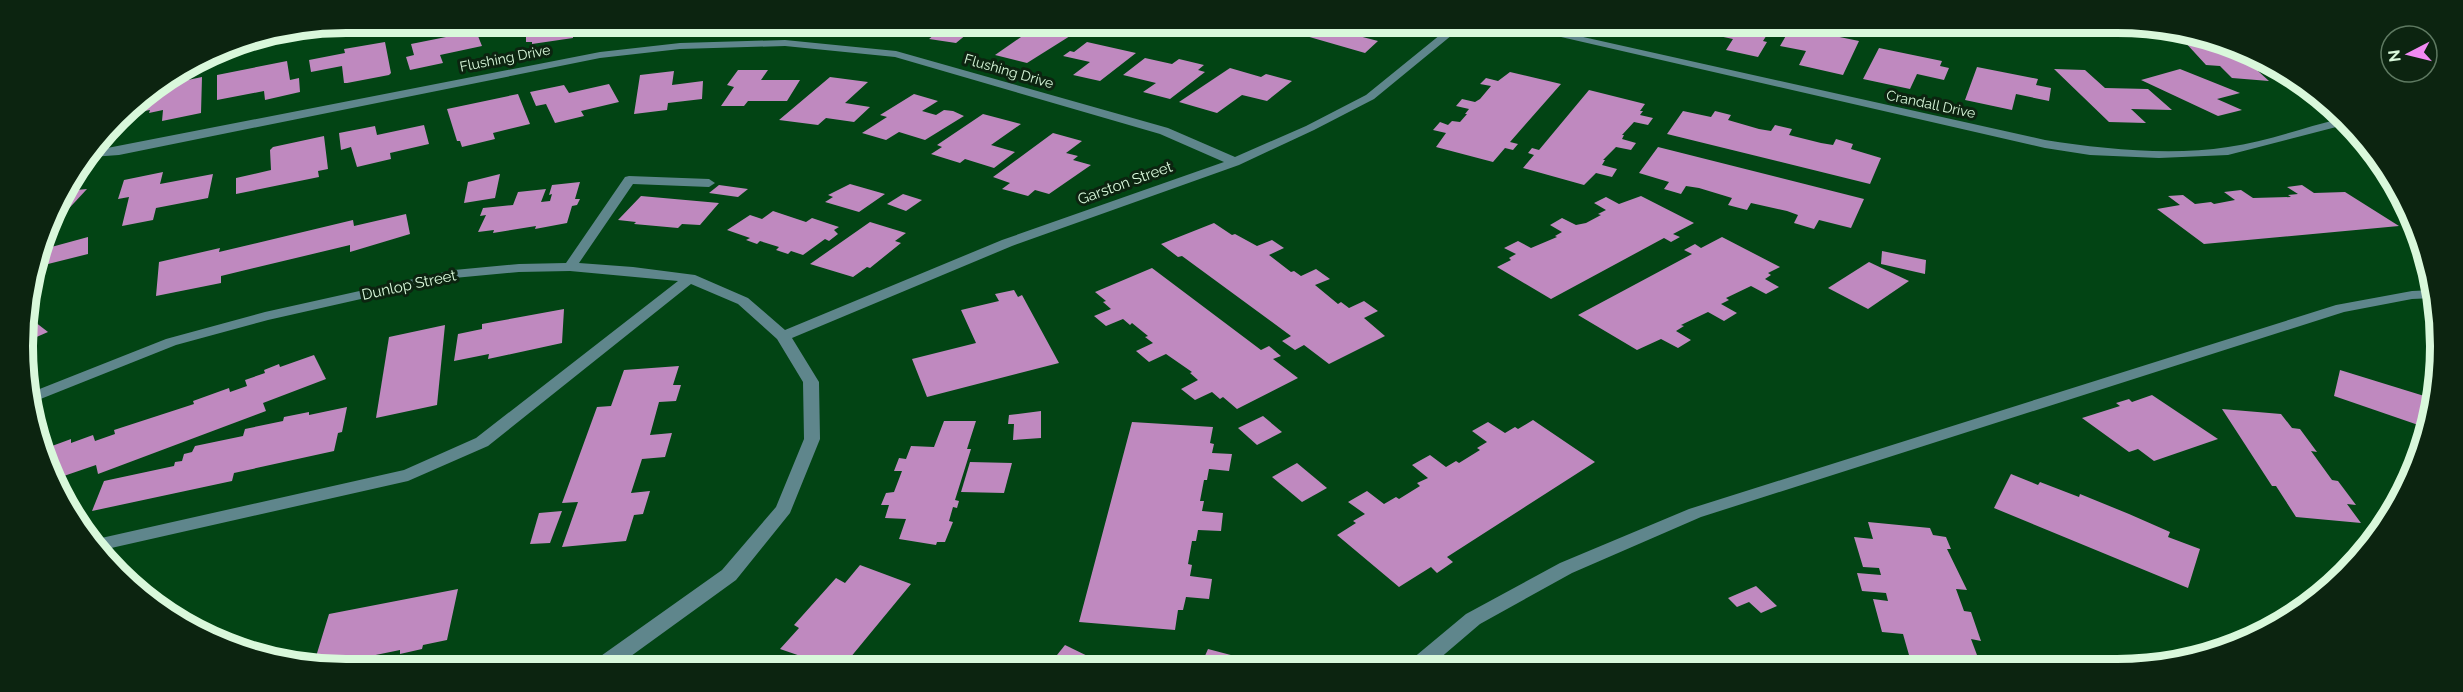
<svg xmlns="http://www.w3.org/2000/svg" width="2463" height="692" font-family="Raleway,sans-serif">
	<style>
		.building { fill: #bf89bf }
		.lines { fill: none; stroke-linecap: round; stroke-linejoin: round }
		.minor { fill: #5f868c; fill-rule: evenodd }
		.labels { text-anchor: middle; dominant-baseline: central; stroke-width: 6; stroke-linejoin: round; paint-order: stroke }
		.far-street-label { font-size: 14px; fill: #d9f8db; stroke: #0c2410 }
		.street-label { font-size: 15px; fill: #d9f8db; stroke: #0c2410 }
		.rim { fill: none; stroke: #d9f8db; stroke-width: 8 }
	</style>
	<rect width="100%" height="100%" fill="#024414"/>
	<!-- building -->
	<g class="building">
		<path d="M 502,23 L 572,23 L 573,38 L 532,44 L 532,42 L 526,42 L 526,29 L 502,33 Z"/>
		<path d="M 630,23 L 645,24 L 659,24 L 658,28 L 628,30 Z"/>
		<path d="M 849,24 L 898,24 L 889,32 L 854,28 L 856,27 Z"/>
		<path d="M 939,24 L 977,25 L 978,25 L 956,43 L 929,39 L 944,27 Z"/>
		<path d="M 1012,25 L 1054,25 L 1078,31 L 1027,63 L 995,55 L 1021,37 L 1000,32 Z"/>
		<path d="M 1271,26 L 1308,26 L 1290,37 L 1270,32 L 1276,28 Z"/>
		<path d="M 1319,26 L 1366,26 L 1355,35 L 1378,41 L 1365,53 L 1306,36 Z"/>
		<path d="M 1623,27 L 1650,27 L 1645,33 Z"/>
		<path d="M 1692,27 L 1772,27 L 1763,41 L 1767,42 L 1758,57 L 1726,50 L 1733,39 L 1690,30 Z"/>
		<path d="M 1791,27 L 1859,41 L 1843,75 L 1799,65 L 1806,51 L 1780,46 Z"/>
		<path d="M 2159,29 L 2180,29 L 2202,38 L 2179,40 Z"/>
		<path d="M 476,31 L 482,46 L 440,55 L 443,63 L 410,70 L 406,57 L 414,55 L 411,44 Z"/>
		<path d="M 2184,41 L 2216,44 L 2281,71 L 2258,71 L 2269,81 L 2232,78 L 2220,66 L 2206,65 Z"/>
		<path d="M 385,42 L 391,73 L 389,75 L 347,83 L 344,83 L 342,66 L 311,72 L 309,60 L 345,53 L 344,49 Z"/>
		<path d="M 1087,42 L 1136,53 L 1100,81 L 1073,75 L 1090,62 L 1063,56 L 1070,51 L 1074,52 Z"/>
		<path d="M 1879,48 L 1942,61 L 1940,66 L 1949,68 L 1944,80 L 1917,74 L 1910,89 L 1863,79 Z"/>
		<path d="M 1145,58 L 1172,64 L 1179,59 L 1204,65 L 1198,70 L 1205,72 L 1170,99 L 1143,92 L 1156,83 L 1123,75 Z"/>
		<path d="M 287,61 L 290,80 L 299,78 L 300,92 L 265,100 L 264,91 L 217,100 L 217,75 Z"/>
		<path d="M 1977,67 L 2038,79 L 2036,85 L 2051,88 L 2049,101 L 2016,94 L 2012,110 L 1965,100 Z"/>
		<path d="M 1230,68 L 1261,77 L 1266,74 L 1292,81 L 1267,101 L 1242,95 L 1217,113 L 1179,102 Z"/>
		<path d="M 2054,69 L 2085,70 L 2105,88 L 2148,89 L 2172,110 L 2131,109 L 2146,123 L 2109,122 Z"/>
		<path d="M 2180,69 L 2240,93 L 2217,99 L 2242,110 L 2218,116 L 2141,80 Z"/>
		<path d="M 738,70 L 768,70 L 761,80 L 800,80 L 787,101 L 748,101 L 744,106 L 721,106 L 734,87 L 727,85 Z"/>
		<path d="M 674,71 L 672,85 L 703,81 L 702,99 L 668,103 L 667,110 L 634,114 L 640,75 Z"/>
		<path d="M 1510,72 L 1561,84 L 1510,142 L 1518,144 L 1513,150 L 1505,148 L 1493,162 L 1436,147 L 1446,133 L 1433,130 L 1440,122 L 1448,125 L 1452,121 L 1460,122 L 1467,114 L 1465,114 L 1469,109 L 1456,106 L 1462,99 L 1475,102 L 1480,99 L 1491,86 L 1480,84 L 1486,78 L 1498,81 Z"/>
		<path d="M 202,77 L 201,113 L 162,121 L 163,110 L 149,113 L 150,110 L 123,115 L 132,103 L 159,86 Z"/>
		<path d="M 830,77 L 868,82 L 845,103 L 870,107 L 854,122 L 826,118 L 818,125 L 779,120 Z"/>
		<path d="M 609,84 L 619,102 L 581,111 L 584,116 L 555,123 L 546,104 L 536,106 L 530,92 L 564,85 L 569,93 Z"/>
		<path d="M 1589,90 L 1645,104 L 1640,111 L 1643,111 L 1640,115 L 1653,118 L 1648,125 L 1634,122 L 1622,135 L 1624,135 L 1622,139 L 1636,143 L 1631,150 L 1616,147 L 1603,160 L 1605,160 L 1602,165 L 1617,169 L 1612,177 L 1596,173 L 1584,185 L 1523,168 L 1534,155 L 1528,153 L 1532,148 L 1539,150 Z"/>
		<path d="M 518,94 L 530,124 L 493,133 L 495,139 L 462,147 L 460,141 L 457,141 L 447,109 Z"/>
		<path d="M 914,94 L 938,101 L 922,111 L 936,115 L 944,110 L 953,111 L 964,116 L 925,140 L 899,132 L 886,140 L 862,133 L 887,117 L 880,115 Z"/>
		<path d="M 1683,111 L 1711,117 L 1715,111 L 1731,115 L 1728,120 L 1759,129 L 1771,131 L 1775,125 L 1792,129 L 1789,135 L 1821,143 L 1833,145 L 1836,139 L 1853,144 L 1851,149 L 1881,158 L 1870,184 L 1667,134 Z"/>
		<path d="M 983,114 L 1021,124 L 991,145 L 1015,152 L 994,168 L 965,159 L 960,163 L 931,154 L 942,147 L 937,145 Z"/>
		<path d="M 424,125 L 429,144 L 390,153 L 391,159 L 357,167 L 351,147 L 341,150 L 339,133 L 375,126 L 377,135 Z"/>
		<path d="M 1053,133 L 1082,141 L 1066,153 L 1078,156 L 1073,160 L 1091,165 L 1049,194 L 1035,190 L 1028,196 L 1002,189 L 1010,183 L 993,177 Z"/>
		<path d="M 324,136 L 328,169 L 318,171 L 319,177 L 236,194 L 236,178 L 271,170 L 270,150 L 273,147 Z"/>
		<path d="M 1658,147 L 1864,199 L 1851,228 L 1819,220 L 1814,229 L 1794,223 L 1798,215 L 1787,211 L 1751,203 L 1747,210 L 1728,205 L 1732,198 L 1699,188 L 1686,186 L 1681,194 L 1664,189 L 1669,182 L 1639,173 Z"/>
		<path d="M 163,172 L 160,184 L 213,174 L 208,198 L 156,208 L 153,220 L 122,226 L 129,197 L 118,199 L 124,180 Z"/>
		<path d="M 500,174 L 495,198 L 464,203 L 468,182 Z"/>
		<path d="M 580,182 L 575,199 L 580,199 L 577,205 L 572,206 L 567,223 L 535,229 L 536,226 L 493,233 L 494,230 L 478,232 L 486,215 L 480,216 L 483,208 L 513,205 L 518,192 L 546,189 L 541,202 L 550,201 L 552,194 L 549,195 L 552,185 Z"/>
		<path d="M 850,184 L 885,194 L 859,212 L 825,202 L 833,197 L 828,195 Z"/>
		<path d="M 719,185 L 748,189 L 738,197 L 709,193 Z"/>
		<path d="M 2302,185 L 2314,193 L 2345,192 L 2399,226 L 2204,244 L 2157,209 L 2180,205 L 2168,196 L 2183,195 L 2195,204 L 2211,202 L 2214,204 L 2235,200 L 2224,192 L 2241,190 L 2253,198 L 2291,197 L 2288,195 L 2298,194 L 2287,187 Z"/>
		<path d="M 87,189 L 48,231 L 56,203 L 65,191 Z"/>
		<path d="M 903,194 L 922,200 L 906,211 L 887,204 Z"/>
		<path d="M 641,196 L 719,203 L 700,225 L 682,224 L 678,228 L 634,224 L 636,222 L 618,220 Z"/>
		<path d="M 1641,196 L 1694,223 L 1673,234 L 1680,237 L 1671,242 L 1664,238 L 1551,299 L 1497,267 L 1511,260 L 1509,258 L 1516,254 L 1504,248 L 1518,241 L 1531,248 L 1557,237 L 1555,236 L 1562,232 L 1550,225 L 1562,218 L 1576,225 L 1586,223 L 1601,215 L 1598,214 L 1606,210 L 1594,203 L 1606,197 L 1619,204 Z"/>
		<path d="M 773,211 L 806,222 L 812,218 L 839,227 L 834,230 L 838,234 L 829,241 L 825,239 L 803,255 L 791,251 L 788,254 L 776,250 L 779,247 L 760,241 L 757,244 L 746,240 L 750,238 L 727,230 L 750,215 L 762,219 Z"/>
		<path d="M 406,214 L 410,234 L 350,252 L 350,245 L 221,276 L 221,283 L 156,296 L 159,262 L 220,248 L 219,252 L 353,220 L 354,226 Z"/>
		<path d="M 870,222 L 906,233 L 895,241 L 901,243 L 870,268 L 867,267 L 853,277 L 810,264 Z"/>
		<path d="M 1214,223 L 1232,235 L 1235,234 L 1257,246 L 1272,240 L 1284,248 L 1269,255 L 1291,272 L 1294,271 L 1301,276 L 1316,269 L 1330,279 L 1315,285 L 1338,304 L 1341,302 L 1349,308 L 1364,301 L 1378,311 L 1364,318 L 1385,336 L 1329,364 L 1304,345 L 1295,350 L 1282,341 L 1291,336 L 1182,256 L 1178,257 L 1161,244 Z"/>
		<path d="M 88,237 L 88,254 L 40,266 L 44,249 Z"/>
		<path d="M 1722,237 L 1780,267 L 1768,273 L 1771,275 L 1765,279 L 1779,287 L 1766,294 L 1751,286 L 1726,298 L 1729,300 L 1721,304 L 1737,313 L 1724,321 L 1708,312 L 1681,325 L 1684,326 L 1676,331 L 1691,340 L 1678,348 L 1661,339 L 1637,350 L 1578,315 L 1692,254 L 1684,250 L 1695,244 L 1701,248 Z"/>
		<path d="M 1882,251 L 1926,260 L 1925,274 L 1881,264 Z"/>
		<path d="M 1869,262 L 1909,281 L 1868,309 L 1828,288 Z"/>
		<path d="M 1152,268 L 1261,350 L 1269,346 L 1281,356 L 1273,359 L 1298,378 L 1237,409 L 1223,397 L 1220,399 L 1212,392 L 1195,400 L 1181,389 L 1198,380 L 1190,373 L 1192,372 L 1166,354 L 1149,362 L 1136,351 L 1153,343 L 1145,337 L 1148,336 L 1132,323 L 1130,325 L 1123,319 L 1106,326 L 1094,316 L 1111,309 L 1103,302 L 1106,301 L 1095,292 Z"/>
		<path d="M 1014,290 L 1018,297 L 1022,295 L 1059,363 L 927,397 L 912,359 L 976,343 L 961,310 L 999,301 L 995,294 Z"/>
		<path d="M 564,309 L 562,343 L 488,359 L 489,354 L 454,361 L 458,334 L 482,329 L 482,324 Z"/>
		<path d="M 26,315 L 48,332 L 25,342 L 23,324 Z"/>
		<path d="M 445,325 L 437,405 L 376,418 L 389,337 Z"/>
		<path d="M 314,355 L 326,379 L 263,403 L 266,411 L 98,474 L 96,465 L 55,479 L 42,453 L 53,449 L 52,446 L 71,439 L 71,443 L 93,435 L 95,441 L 115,434 L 114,430 L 194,404 L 193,401 L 229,388 L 230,392 L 247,386 L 245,380 L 265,373 L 264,370 L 279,364 L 280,367 Z"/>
		<path d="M 679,366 L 673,385 L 681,385 L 676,401 L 659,402 L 650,435 L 672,433 L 665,457 L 642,459 L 631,493 L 650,491 L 643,514 L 634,515 L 626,541 L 562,547 L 578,502 L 562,503 L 597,407 L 611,406 L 624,370 Z"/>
		<path d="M 2340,370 L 2434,399 L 2434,409 L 2427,428 L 2334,396 Z"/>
		<path d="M 2152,395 L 2218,439 L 2154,461 L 2138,449 L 2129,452 L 2082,418 L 2120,406 L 2116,403 L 2129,399 L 2132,402 Z"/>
		<path d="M 347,407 L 342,432 L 338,433 L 334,451 L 234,473 L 232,481 L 92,511 L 104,481 L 174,466 L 175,462 L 182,461 L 184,454 L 192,452 L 195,446 L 243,436 L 245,429 L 283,421 L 284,417 L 309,412 L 309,415 Z"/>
		<path d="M 2222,409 L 2281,414 L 2292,428 L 2300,429 L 2317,452 L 2311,451 L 2332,480 L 2338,481 L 2356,505 L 2347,504 L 2361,523 L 2296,517 L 2276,486 L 2272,486 Z"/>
		<path d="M 1041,411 L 1041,438 L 1013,440 L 1014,424 L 1008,424 L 1009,415 Z"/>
		<path d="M 1263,416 L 1282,432 L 1257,445 L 1238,428 Z"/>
		<path d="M 1533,420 L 1595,462 L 1447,557 L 1453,562 L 1437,573 L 1431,567 L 1399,587 L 1337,535 L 1356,523 L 1353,521 L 1365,514 L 1348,502 L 1367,491 L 1384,504 L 1396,497 L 1399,499 L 1420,486 L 1417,483 L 1428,478 L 1412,465 L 1430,455 L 1446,467 L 1456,461 L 1459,463 L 1480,450 L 1477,448 L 1487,442 L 1472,431 L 1488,422 L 1505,433 L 1515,427 L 1518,429 Z"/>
		<path d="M 944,421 L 976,421 L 967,449 L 971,449 L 955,500 L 959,501 L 957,508 L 953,507 L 949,521 L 953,522 L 945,542 L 937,542 L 936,545 L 899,539 L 906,519 L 885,518 L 889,505 L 881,505 L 886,493 L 894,492 L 902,471 L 894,471 L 899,458 L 906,459 L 911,446 L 934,447 Z"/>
		<path d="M 1132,422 L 1213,427 L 1210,443 L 1214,444 L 1212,453 L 1232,454 L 1229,471 L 1209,469 L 1207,480 L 1204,480 L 1200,501 L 1204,501 L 1202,511 L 1223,513 L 1221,531 L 1198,530 L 1196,541 L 1192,541 L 1188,564 L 1192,565 L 1190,576 L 1212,579 L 1209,599 L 1186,597 L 1183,610 L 1178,610 L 1175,630 L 1079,622 Z"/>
		<path d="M 970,462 L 1012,463 L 1004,493 L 961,492 Z"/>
		<path d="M 1297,463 L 1327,488 L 1302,502 L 1272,477 Z"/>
		<path d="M 2011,474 L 2038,485 L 2040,482 L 2079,497 L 2080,494 L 2129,514 L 2170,532 L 2168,537 L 2200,549 L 2188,588 L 1994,508 Z"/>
		<path d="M 562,511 L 550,543 L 530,544 L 539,513 Z"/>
		<path d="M 1868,522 L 1930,528 L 1933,535 L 1946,537 L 1951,549 L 1947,549 L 1967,590 L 1956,589 L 1964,611 L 1971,612 L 1981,641 L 1971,639 L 1980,663 L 1909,655 L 1903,634 L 1882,632 L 1873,599 L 1888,601 L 1886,593 L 1862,591 L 1857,573 L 1881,575 L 1879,568 L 1863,567 L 1854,537 L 1873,539 Z"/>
		<path d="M 860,565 L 911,584 L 845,664 L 824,664 L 780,649 L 799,628 L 794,625 L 836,578 L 845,583 Z"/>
		<path d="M 1756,586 L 1777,606 L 1761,613 L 1749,602 L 1737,607 L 1728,598 Z"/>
		<path d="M 458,589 L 447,640 L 423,645 L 422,649 L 400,654 L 400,650 L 361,658 L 360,663 L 345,663 L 346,661 L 314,663 L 329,614 Z"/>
		<path d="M 1065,645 L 1106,665 L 1049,665 Z"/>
		<path d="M 1208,649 L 1265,664 L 1265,665 L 1201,665 Z"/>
	</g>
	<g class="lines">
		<!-- minor -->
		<g class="minor">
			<path d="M 1451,26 L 1463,26 L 1374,99 L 1314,130 L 1239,165 L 1012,246 L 792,338 L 819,382 L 820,439 L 790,513 L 736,580 L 620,664 L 595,664 L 598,658 L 722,570 L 776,507 L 804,439 L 803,382 L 777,339 L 738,304 L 691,284 L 488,446 L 408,481 L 98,551 L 88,541 L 404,470 L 476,438 L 678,281 L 570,271 L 519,272 L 454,278 L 268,320 L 176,345 L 33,402 L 32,392 L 166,339 L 265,312 L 454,270 L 519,264 L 566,263 L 625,177 L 629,176 L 709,179 L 715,183 L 709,187 L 633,184 L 579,263 L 633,267 L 695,275 L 748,298 L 785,330 L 1002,240 L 1224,162 L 1160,134 L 895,57 L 785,46 L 680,49 L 600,58 L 119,155 L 91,157 L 97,150 L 600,52 L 680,43 L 785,40 L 896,51 L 1168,128 L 1235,157 L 1306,126 L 1366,95 Z"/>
			<path d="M 1513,26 L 1534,26 L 2045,140 C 2102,149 2170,156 2228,147 C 2265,142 2302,128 2339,119 L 2344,125 L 2228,155 L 2159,158 L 2090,155 L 2045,148 Z"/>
			<path d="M 2434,290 L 2434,298 L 2412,299 L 2344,312 L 1701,517 L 1572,573 L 1480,624 L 1432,665 L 1409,665 L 1412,659 L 1466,614 L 1560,563 L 1689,509 L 2336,305 L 2412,291 Z"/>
		</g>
	</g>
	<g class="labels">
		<!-- far-street labels -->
		<g class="far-street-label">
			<text transform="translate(505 58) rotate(-11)">Flushing Drive</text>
			<text transform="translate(1009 71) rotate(16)">Flushing Drive</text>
			<text transform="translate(1931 104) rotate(12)">Crandall Drive</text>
		</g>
		<!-- street labels -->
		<g class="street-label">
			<text transform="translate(1125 183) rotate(-20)">Garston Street</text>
			<text transform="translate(409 285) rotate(-12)">Dunlop Street</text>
		</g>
	</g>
	<!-- crop -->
	<path d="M0 0H2463V692H0ZM346 33H2117A313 313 0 0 1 2430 346V346A313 313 0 0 1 2117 659H346A313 313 0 0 1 33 346V346A313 313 0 0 1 346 33Z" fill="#0c2410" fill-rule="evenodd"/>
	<path class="rim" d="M346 33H2117A313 313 0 0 1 2430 346V346A313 313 0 0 1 2117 659H346A313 313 0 0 1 33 346V346A313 313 0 0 1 346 33Z"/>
	<!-- north arrow -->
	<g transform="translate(2409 54) rotate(263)"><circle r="28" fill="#0c2410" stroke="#5e7961" stroke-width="1.5"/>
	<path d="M0-4.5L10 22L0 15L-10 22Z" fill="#f28af3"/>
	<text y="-9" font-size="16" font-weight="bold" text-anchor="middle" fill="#d9f8db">N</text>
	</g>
</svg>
